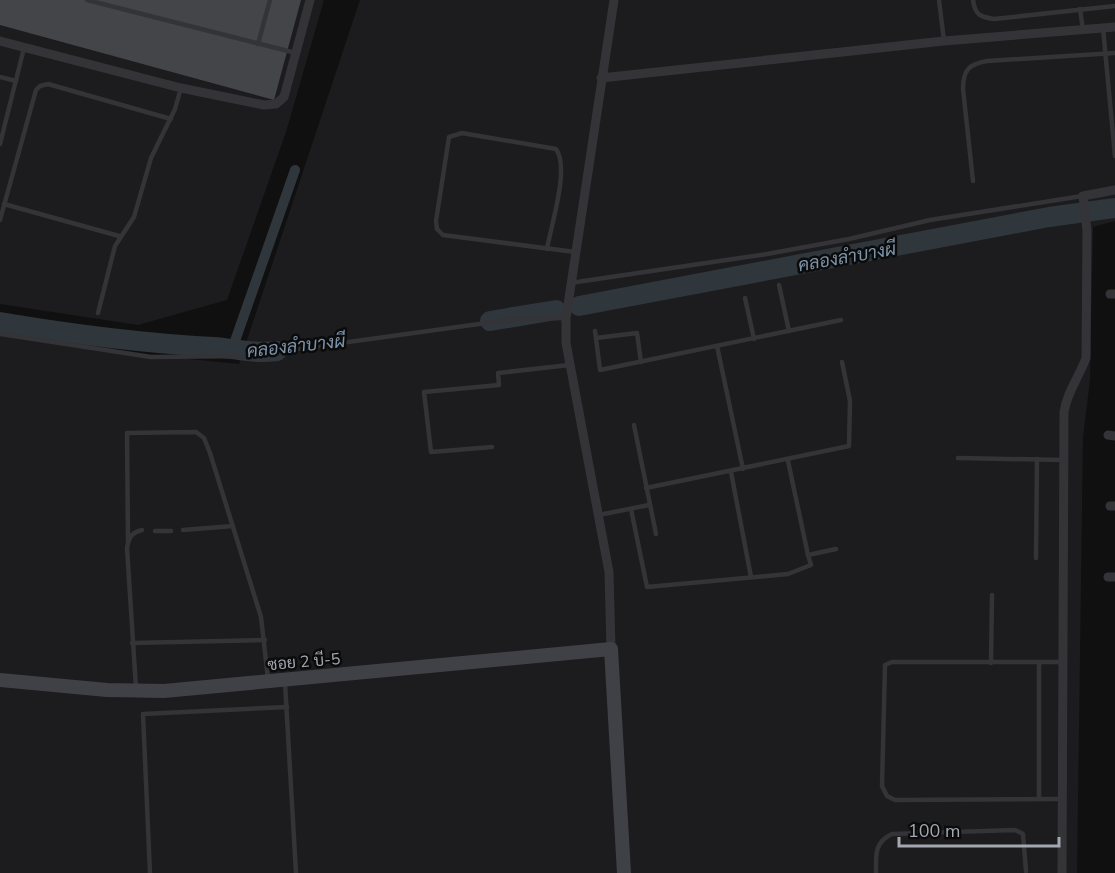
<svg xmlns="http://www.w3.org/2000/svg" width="1115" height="873" font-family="'Nunito Sans',Sarabun,sans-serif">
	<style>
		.built { fill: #1c1c1e }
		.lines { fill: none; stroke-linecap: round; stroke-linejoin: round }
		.canal { stroke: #2f363c; stroke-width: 10 }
		.river { stroke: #2f363c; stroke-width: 20 }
		.building { fill: #444549 }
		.lane { stroke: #343438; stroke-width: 4.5 }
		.street { stroke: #343438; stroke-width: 9 }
		.secondary { stroke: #404146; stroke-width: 14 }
		.labels { text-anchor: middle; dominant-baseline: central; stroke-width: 5; stroke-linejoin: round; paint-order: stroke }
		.street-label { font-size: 16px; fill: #a3a7b1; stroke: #0b0b0c }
		.water-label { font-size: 18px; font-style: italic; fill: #7d93a9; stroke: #0b0b0c }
	</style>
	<rect width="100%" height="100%" fill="#101011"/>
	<!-- built -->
	<g class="built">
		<path d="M 0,0 L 324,0 L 286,132 L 227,300 L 138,325 L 0,304 Z"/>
		<path d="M 360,0 L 1115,0 L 1115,221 L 1093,227 L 1090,380 L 1083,437 L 1077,873 L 0,873 L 0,336 L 79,348 L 239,364 Z"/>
	</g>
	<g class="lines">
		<!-- canal -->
		<path class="canal" d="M 230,349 L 235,341 L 295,170"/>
		<!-- river -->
		<g class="river">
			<path d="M 579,306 L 1049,217 L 1115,208"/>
			<path d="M 490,321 L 556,310"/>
			<path d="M 0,322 C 71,334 142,343 214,347 C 236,349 255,354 277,351"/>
		</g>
	</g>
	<!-- building -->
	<path class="building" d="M 0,0 L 301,0 L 274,100 L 0,25 Z"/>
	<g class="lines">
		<!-- lane -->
		<g class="lane">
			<path d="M 87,0 L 296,53"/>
			<path d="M 939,0 L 944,41"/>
			<path d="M 973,0 C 975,15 980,17 994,19 L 1115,6"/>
			<path d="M 1080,9 L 1083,30"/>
			<path d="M 1103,28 L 1115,156"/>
			<path d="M 258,44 L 270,0"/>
			<path d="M 0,77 L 16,81"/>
			<path d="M 0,144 L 24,48"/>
			<path d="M 973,181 L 963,89 C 963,70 969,64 987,61 L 1115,53"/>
			<path d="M 4,204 L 119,236"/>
			<path d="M 0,220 L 36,90 L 40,86 L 48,84 L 171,119"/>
			<path d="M 547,249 C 551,225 570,168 556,149 L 462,133 L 449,137 L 436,221 L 437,229 L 443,235 L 575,252"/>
			<path d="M 570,283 L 767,254 L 849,239 L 930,220 L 1082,196"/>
			<path d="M 779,285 L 789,331"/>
			<path d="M 745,298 L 754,339"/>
			<path d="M 98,313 L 115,246 L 134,217 L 151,158 L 175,109 L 181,88"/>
			<path d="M 595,331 L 600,370 L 841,320"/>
			<path d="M 0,334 L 151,357 L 247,356 L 516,319 L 566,318"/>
			<path d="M 596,338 L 637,333 L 641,362"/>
			<path d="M 717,346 L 743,469"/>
			<path d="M 634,425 L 656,534"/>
			<path d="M 492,447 L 431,452 L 424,392 L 499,385 L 498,373 L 569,365"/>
			<path d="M 958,458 L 1063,460"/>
			<path d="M 788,461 L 808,555"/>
			<path d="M 731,472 L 751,577"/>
			<path d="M 646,488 L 849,446 L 850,401 L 842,362"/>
			<path d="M 631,509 L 647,587 L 788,574 L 811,565 L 808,555 L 836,549"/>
			<path d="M 599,515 L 649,505"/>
			<path d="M 183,530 L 233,526"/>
			<path d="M 155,531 L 171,531"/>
			<path d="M 128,542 L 127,433 L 196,432 L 204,438 L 210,453 L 261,617 L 268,679"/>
			<path d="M 1036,558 L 1037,459"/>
			<path d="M 132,643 L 265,640"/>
			<path d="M 1062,662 L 892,662 L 885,665 L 882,786 L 887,796 L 895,800 L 1062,799"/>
			<path d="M 991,663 L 992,595"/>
			<path d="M 285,683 L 296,873"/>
			<path d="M 136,688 L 127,548 C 129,537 131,533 142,530"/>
			<path d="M 1039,798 L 1039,662"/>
			<path d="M 150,873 L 143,714 L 287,707"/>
			<path d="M 876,873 C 876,856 874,842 892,834 L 1015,830 L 1023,834 L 1026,871"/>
		</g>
		<!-- street -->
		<g class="street">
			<path d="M 0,41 L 181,88 L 264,105 L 276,104 L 284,97 L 310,0"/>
			<path d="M 601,78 L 944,41 L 1115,27"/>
			<path d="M 1110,294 L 1115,294"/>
			<path d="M 1108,435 L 1115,436"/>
			<path d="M 1110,506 L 1115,506"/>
			<path d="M 1108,577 L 1115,577"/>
			<path d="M 611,649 L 609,572 L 566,343 L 566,318 L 614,0"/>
			<path d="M 1062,873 L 1064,412 C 1067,392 1079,377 1086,358 L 1087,230 L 1083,196 L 1115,190"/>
		</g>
		<!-- secondary -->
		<path class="secondary" d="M 0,680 L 107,690 L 164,691 L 611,649 L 624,873"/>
	</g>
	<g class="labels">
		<!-- street labels -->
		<g class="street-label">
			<text transform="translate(304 662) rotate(-5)">ซอย 2 บี-5</text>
		</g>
		<!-- water labels -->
		<g class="water-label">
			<text transform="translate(847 257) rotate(-10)">คลองลำบางผี</text>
			<text transform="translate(296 346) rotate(-6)">คลองลำบางผี</text>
		</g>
	</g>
	<!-- scale -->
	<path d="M899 837v9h160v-9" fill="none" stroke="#a3a7b1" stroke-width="3"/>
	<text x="908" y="837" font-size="18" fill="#a3a7b1" stroke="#0b0b0c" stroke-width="4.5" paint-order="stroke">100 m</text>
</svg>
